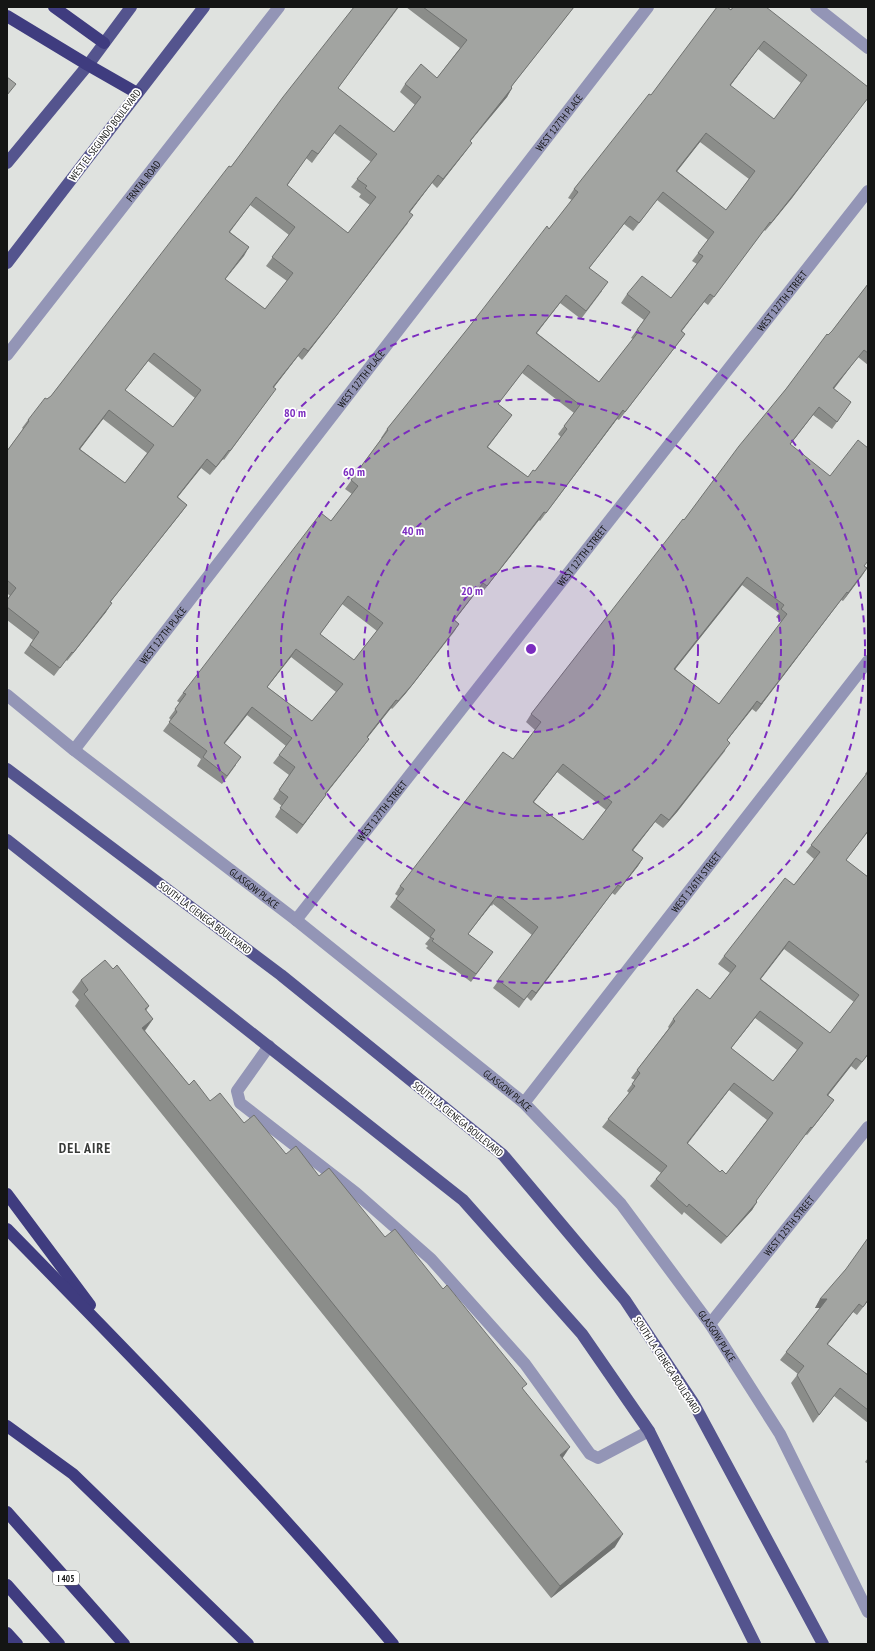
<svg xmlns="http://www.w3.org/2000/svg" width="875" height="1651" font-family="'PT Sans Narrow',sans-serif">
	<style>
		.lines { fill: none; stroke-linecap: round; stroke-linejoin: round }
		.lane { stroke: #9395b6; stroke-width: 12 }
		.street { stroke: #9395b6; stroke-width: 12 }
		.primary { stroke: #54548e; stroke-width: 12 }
		.highway { stroke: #3f3c7f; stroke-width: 12 }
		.wall { fill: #8b8d8a; fill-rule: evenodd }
		.shaded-wall { fill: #717371 }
		.building { fill: #a2a4a1; stroke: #717371; fill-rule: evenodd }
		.ring { fill: none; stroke: #7b2cbf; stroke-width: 2; stroke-dasharray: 7 5 }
		.labels { text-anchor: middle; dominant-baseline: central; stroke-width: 3.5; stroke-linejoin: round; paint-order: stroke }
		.shield { fill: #fff; stroke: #5a5b5a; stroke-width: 1 }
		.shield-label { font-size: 9px; font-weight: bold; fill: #141514 }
		.street-label { font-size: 10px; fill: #141514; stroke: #fff }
		.district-label { font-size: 14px; font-weight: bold; letter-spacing: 1px; fill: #383b38; stroke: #fff }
		.centre { fill: #7b2cbf; stroke: #fff; stroke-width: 2 }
		.ring-label { font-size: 12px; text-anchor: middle; font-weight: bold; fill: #7b2cbf; stroke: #fff; stroke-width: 3.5; stroke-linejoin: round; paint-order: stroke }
	</style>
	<rect width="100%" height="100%" fill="#dfe2df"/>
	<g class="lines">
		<!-- lane -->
		<path class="lane" d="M 269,1046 L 237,1091 L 240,1103 L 356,1193 L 431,1259 L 525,1364 L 590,1454 L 598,1458 L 649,1431"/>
		<!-- street -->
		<g class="street">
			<path d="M 816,7 L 868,48"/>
			<path id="s1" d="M 7,355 L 279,7"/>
			<path id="s2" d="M 7,695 L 74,750 L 296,920 L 524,1103 L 621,1204 L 710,1324 L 780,1434 L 868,1612"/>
			<path id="s3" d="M 74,750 L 648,7"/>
			<path id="s4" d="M 296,920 L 868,191"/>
			<path id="s5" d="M 524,1103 L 868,661"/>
			<path id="s6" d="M 710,1324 L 868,1127"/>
		</g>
		<!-- primary -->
		<g class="primary">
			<path d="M 7,163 L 88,65 L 131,7"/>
			<path d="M 7,263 L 204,7"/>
			<path d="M 7,769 L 281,975 L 503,1155 L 625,1300 L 694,1404 L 823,1644"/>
			<path d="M 7,840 L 463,1200 L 582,1334 L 649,1431 L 755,1644"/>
		</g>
		<!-- highway -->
		<g class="highway">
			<path d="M 54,7 L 104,43"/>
			<path d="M 7,16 L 88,65 L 137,93"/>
			<path d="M 7,1194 L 90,1305"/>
			<path d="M 7,1229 C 139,1364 272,1499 393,1644"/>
			<path d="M 7,1426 L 73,1474 L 248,1644"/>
			<path d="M 7,1512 L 124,1644"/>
			<path d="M 7,1585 L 59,1644"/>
			<path d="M 7,1633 L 17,1644"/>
		</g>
	</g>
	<!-- wall -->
	<g class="wall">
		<path d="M 353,7 L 399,7 L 338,88 L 394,132 L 415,105 L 400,92 L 405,84 L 437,78 L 460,48 L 406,7 L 574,7 L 511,87 L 512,88 L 507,97 L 470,141 L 466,151 L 437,188 L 432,183 L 410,212 L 408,223 L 330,324 L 302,360 L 298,356 L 274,387 L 270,397 L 224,460 L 223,459 L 210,475 L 201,468 L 178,497 L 187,505 L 181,513 L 110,602 L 106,612 L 67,661 L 66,660 L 54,676 L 24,653 L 33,640 L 7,620 L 7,600 L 10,596 L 7,593 L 7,451 L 23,429 L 22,428 L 28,420 L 47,399 L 51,396 L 231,167 L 354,8 ZM 334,133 L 371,162 L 351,187 L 361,194 L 359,197 L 370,205 L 348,233 L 287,186 L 306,158 L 312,163 ZM 250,205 L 289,235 L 266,266 L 287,281 L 265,309 L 225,279 L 249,247 L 230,232 ZM 148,361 L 195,398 L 173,427 L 125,390 ZM 103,419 L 147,453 L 125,483 L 80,449 Z"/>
		<path d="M 731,10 L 868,87 L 792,198 L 765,231 L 764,230 L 708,305 L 704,302 L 682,331 L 685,334 L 679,342 L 619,420 L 617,419 L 540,521 L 539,520 L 481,594 L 477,591 L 455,620 L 459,624 L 454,632 L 406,693 L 392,709 L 391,708 L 367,738 L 369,739 L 363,747 L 326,794 L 326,795 L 320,803 L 297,834 L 275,817 L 282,806 L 273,799 L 289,775 L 273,763 L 286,746 L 247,715 L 224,744 L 236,765 L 222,784 L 197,766 L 201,759 L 163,731 L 171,720 L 169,718 L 180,703 L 177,701 L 183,693 L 331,521 L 352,494 L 345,489 L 382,438 L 381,438 L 387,429 L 549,229 L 572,200 L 568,198 L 574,189 L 651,95 ZM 758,49 L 801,83 L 774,119 L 730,86 ZM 700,142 L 749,179 L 726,210 L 677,171 ZM 657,200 L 708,240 L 692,261 L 697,264 L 671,298 L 627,294 L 621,303 L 644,320 L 631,338 L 633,339 L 599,382 L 537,333 L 560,303 L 581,319 L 602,291 L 589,268 L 624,224 L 633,231 ZM 522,373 L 574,413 L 558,434 L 561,437 L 535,471 L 528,477 L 488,447 L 512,415 L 498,404 ZM 342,604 L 377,631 L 354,660 L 320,634 ZM 291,657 L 336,692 L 312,721 L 267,687 Z"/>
		<path d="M 868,284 L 868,365 L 858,357 L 834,389 L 851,402 L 832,429 L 813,415 L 790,445 L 864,566 L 867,568 L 843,601 L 841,600 L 756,712 L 752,709 L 727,740 L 725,751 L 677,812 L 663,828 L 655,822 L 633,850 L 643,858 L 638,866 L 615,895 L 612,893 L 531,1001 L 527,997 L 519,1008 L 493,988 L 532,935 L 493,904 L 492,906 L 491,905 L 468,934 L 493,952 L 471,982 L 426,948 L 428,946 L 425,944 L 430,938 L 390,907 L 398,896 L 395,894 L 400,886 L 513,759 L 535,730 L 526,722 L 531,714 L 684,520 L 828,335 L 832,331 ZM 742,585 L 779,613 L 776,617 L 782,622 L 719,704 L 675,669 ZM 557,772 L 606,810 L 583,840 L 534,802 Z"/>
		<path d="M 868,770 L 868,832 L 846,860 L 868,877 L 868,1055 L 856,1070 L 851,1066 L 828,1095 L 834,1100 L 828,1108 L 807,1135 L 805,1134 L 756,1201 L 757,1202 L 752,1210 L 721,1244 L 684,1212 L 682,1215 L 650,1186 L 661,1173 L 602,1127 L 629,1093 L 627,1091 L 635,1080 L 631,1078 L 669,1028 L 668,1027 L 673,1019 L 710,999 L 730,973 L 718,964 L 724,956 L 794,885 L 814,859 L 806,852 L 852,793 L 866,775 L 865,774 ZM 784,949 L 854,1002 L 830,1033 L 761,979 ZM 755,1018 L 797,1050 L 773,1081 L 731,1048 ZM 729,1090 L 767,1120 L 726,1174 L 720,1172 L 687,1143 Z"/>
		<path d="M 113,969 L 149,1006 L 146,1011 L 153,1019 L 145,1031 L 189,1085 L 210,1101 L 244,1123 L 286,1154 L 319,1176 L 385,1237 L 523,1389 L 562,1458 L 615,1547 L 551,1598 L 75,1006 L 79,1000 L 72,992 L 81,980 Z"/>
		<path d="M 820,1299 L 868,1301 L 857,1315 L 853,1312 L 827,1345 L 868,1375 L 868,1423 L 834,1396 L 813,1423 L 791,1383 L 798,1374 L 780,1360 L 821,1308 L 815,1308 Z"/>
		<path d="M 868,1458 L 868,1464 L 865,1462 Z"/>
	</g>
	<!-- shaded-wall -->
	<g class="shaded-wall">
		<path d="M 764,41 L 758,49 L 724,94 L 730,85 Z"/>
		<path d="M 512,88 L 507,97 L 464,149 L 470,141 Z"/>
		<path d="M 868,98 L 792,198 L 765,231 L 771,223 Z"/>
		<path d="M 706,133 L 700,142 L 671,179 L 676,171 Z"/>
		<path d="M 472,143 L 466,151 L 437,188 L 443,179 Z"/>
		<path d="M 438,175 L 432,183 L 404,220 L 409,212 Z"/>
		<path d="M 413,215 L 330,324 L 302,360 L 308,351 Z"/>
		<path d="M 630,216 L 624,224 L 583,276 L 589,268 Z"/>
		<path d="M 249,247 L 244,256 L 219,287 Z"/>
		<path d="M 710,294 L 704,302 L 675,339 L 681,331 Z"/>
		<path d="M 566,295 L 560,303 L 530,341 L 536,333 Z"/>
		<path d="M 685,334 L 679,342 L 619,420 L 625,412 Z"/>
		<path d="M 304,348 L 298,356 L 268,395 L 273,387 Z"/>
		<path d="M 864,350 L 858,357 L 828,396 L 833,388 Z"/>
		<path d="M 154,353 L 148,361 L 119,398 L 125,390 Z"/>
		<path d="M 819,407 L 813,415 L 784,452 L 790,444 Z"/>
		<path d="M 109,410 L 103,419 L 74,457 L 79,449 Z"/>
		<path d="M 623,410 L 617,419 L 540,521 L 546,513 Z"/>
		<path d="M 229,450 L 223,459 L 210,475 L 216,467 Z"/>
		<path d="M 207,459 L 201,468 L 171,505 L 177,497 Z"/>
		<path d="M 187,505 L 181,513 L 104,610 L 110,602 Z"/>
		<path d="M 544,512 L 539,520 L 481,594 L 487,586 Z"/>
		<path d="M 867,568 L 862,576 L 843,601 L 848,593 Z"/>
		<path d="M 747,577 L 742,585 L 669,677 L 674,669 Z"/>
		<path d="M 483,583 L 477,591 L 448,628 L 454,620 Z"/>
		<path d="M 847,592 L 841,600 L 756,712 L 761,704 Z"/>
		<path d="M 112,603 L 106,612 L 67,661 L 73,653 Z"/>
		<path d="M 459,624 L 406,693 L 392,709 L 398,701 Z"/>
		<path d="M 296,649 L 291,657 L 261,695 L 267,687 Z"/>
		<path d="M 396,700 L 391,708 L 361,746 L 367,737 Z"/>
		<path d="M 757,701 L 752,709 L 721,748 L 727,740 Z"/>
		<path d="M 252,707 L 247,715 L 218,752 L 224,743 Z"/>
		<path d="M 369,739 L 363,747 L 319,802 L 325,794 Z"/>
		<path d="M 730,743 L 677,812 L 663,828 L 669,820 Z"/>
		<path d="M 563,764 L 557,772 L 528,809 L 533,802 Z"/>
		<path d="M 326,795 L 320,803 L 297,834 L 303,825 Z"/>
		<path d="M 661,814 L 655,822 L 627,858 L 632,850 Z"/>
		<path d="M 643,858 L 638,866 L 615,895 L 621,887 Z"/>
		<path d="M 618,885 L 531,1001 L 536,993 Z"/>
		<path d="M 496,897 L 491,905 L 462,941 L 468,934 Z"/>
		<path d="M 789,941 L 784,949 L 755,986 L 760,979 Z"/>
		<path d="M 760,1011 L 755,1018 L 725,1056 L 731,1048 Z"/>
		<path d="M 153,1019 L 144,1031 L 142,1028 Z"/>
		<path d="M 856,1058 L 851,1066 L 822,1103 L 827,1095 Z"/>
		<path d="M 734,1083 L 729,1090 L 682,1151 L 687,1143 Z"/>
		<path d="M 834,1100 L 828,1108 L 807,1135 L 812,1128 Z"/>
		<path d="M 757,1202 L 752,1210 L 721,1244 Z"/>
		<path d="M 820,1299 L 827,1299 L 822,1308 L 815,1308 Z"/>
		<path d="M 859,1304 L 853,1312 L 821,1353 L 827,1344 Z"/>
		<path d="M 570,1447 L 562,1459 L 560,1455 Z"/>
		<path d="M 623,1534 L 615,1547 L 551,1598 L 560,1586 Z"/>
	</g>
	<!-- building -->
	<g class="building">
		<path d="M 354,7 L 398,7 L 338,88 L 394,132 L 421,97 L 405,84 L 421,64 L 437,78 L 467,40 L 423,7 L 574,7 L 514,83 L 511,87 L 512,88 L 470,141 L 472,143 L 443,179 L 438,175 L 409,212 L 413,215 L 336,316 L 308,351 L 304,348 L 273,387 L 276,389 L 230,451 L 229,450 L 216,467 L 207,459 L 177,497 L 187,505 L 110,602 L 112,603 L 73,653 L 72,652 L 60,668 L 30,645 L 39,632 L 7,607 L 7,600 L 16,588 L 7,580 L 7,451 L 29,421 L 28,420 L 45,398 L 47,399 L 51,396 L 229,166 L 231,167 L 283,97 ZM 340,125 L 377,154 L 357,179 L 367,186 L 365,188 L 376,197 L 348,233 L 287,185 L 312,150 L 318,154 ZM 256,197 L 295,227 L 272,257 L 293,273 L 265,309 L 225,279 L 249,247 L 229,232 ZM 154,353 L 201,390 L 173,427 L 125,390 ZM 109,410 L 154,445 L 125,483 L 79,449 Z"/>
		<path d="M 717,7 L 727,7 L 731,10 L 733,7 L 766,7 L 868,87 L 868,98 L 798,189 L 771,223 L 770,222 L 714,297 L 710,294 L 681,331 L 685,334 L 625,412 L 623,410 L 546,513 L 544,512 L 487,586 L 483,583 L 454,620 L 459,624 L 412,685 L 398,701 L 396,700 L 367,737 L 369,739 L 325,794 L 326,795 L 303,825 L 280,808 L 288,797 L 279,790 L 295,767 L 279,755 L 292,738 L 252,707 L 224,743 L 241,757 L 227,776 L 203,757 L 207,751 L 169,722 L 177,712 L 175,709 L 186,694 L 183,693 L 321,513 L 331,521 L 358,486 L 351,480 L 388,430 L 387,429 L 469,327 L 547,226 L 549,229 L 578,192 L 574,189 L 649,94 L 651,95 ZM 764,41 L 807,75 L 774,119 L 730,85 ZM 706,133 L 755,171 L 726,210 L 676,171 ZM 663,192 L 714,232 L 698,253 L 703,256 L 671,298 L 642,276 L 627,294 L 650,312 L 637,330 L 639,331 L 599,382 L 536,333 L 566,295 L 586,311 L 608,282 L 589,268 L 630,216 L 639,223 ZM 528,365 L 580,405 L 564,426 L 567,429 L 535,471 L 533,470 L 528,477 L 487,447 L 512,415 L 498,404 ZM 348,596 L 383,623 L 354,660 L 320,634 ZM 296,649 L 343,684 L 312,721 L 267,687 Z"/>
		<path d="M 7,77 L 16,84 L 7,95 Z"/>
		<path d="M 868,284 L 868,353 L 864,350 L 833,388 L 851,402 L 837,422 L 819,407 L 790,444 L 830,476 L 858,440 L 868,448 L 868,561 L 864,566 L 867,568 L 848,593 L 847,592 L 761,704 L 757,701 L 727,740 L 730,743 L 682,804 L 669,820 L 661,814 L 632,850 L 643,858 L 621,887 L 618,885 L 536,993 L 532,990 L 524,1000 L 498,980 L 538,927 L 499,896 L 497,898 L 496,897 L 468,934 L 493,952 L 476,974 L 432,941 L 434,939 L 430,937 L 435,930 L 396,899 L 404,889 L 400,886 L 503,752 L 513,759 L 541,722 L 531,714 L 683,519 L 684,520 L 739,446 L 786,389 L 827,334 L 828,335 L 832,331 ZM 747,577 L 784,605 L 781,609 L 787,614 L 719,704 L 674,669 ZM 563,764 L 612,802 L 583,840 L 533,802 Z"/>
		<path d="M 868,772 L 868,831 L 846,860 L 868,877 L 868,1054 L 862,1062 L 856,1058 L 827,1095 L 834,1100 L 812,1128 L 811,1127 L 756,1201 L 757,1202 L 727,1237 L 689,1204 L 687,1207 L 656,1179 L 667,1166 L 608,1119 L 635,1086 L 632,1084 L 640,1073 L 637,1070 L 675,1021 L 673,1019 L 697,989 L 710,999 L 736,966 L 724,956 L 785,878 L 794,885 L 820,852 L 811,845 ZM 789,941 L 859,995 L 830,1033 L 760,979 ZM 760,1011 L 803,1043 L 773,1081 L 731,1048 ZM 734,1083 L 773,1113 L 726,1174 L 722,1170 L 720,1172 L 687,1143 Z"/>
		<path d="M 105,960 L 113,969 L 117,965 L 149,1006 L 145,1009 L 153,1019 L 142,1028 L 189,1085 L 194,1080 L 210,1101 L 220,1093 L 244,1123 L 254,1115 L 286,1154 L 296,1146 L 319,1176 L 329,1168 L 385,1237 L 395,1229 L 443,1289 L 447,1285 L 527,1384 L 522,1388 L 570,1447 L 560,1455 L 623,1534 L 560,1586 L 84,994 L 88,990 L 81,980 Z"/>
		<path d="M 868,1238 L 868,1300 L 863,1307 L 859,1304 L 827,1344 L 868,1375 L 868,1410 L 840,1388 L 819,1415 L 797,1375 L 804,1366 L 786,1352 L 827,1299 L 820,1299 L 846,1269 Z"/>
	</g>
	<!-- distance rings -->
	<circle cx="531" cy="649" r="83" fill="#7b2cbf" fill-opacity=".12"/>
	<g class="ring">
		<circle cx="531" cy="649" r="83"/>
		<circle cx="531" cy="649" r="167"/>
		<circle cx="531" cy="649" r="250"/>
		<circle cx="531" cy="649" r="334"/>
	</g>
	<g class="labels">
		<!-- shield labels -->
		<rect class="shield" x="53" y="1571" width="26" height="14" rx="3"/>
		<g class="shield-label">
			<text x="66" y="1578">I 405</text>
		</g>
		<!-- street labels -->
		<g class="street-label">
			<text stroke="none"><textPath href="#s3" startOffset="793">WEST 127TH PLACE</textPath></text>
			<text transform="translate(105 135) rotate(-53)">WEST EL SEGUNDO BOULEVARD</text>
			<text stroke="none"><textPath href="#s1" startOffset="221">FRNTAL ROAD</textPath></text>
			<text stroke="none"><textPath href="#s4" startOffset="787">WEST 127TH STREET</textPath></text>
			<text stroke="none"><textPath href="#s3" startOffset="469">WEST 127TH PLACE</textPath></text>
			<text stroke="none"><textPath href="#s4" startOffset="463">WEST 127TH STREET</textPath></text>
			<text stroke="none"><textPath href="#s3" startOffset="145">WEST 127TH PLACE</textPath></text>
			<text stroke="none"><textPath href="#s4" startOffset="139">WEST 127TH STREET</textPath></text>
			<text stroke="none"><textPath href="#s5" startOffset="280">WEST 126TH STREET</textPath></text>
			<text stroke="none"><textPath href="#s2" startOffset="314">GLASGOW PLACE</textPath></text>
			<text transform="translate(205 918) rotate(37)">SOUTH LA CIENEGA BOULEVARD</text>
			<text stroke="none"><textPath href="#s2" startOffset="638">GLASGOW PLACE</textPath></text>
			<text transform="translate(458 1119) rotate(39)">SOUTH LA CIENEGA BOULEVARD</text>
			<text stroke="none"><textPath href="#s6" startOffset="126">WEST 125TH STREET</textPath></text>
			<text stroke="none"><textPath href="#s2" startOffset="962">GLASGOW PLACE</textPath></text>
			<text transform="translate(667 1365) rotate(57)">SOUTH LA CIENEGA BOULEVARD</text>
		</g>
		<!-- district labels -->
		<g class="district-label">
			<text x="85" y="1148">DEL AIRE</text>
		</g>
	</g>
	<circle cx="531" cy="649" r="6" class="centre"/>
	<g class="ring-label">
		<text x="295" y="417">80 m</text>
		<text x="354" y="476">60 m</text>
		<text x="413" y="535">40 m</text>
		<text x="472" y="595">20 m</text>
	</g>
	<!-- border -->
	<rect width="875" height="1651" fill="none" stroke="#141514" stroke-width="16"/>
</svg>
